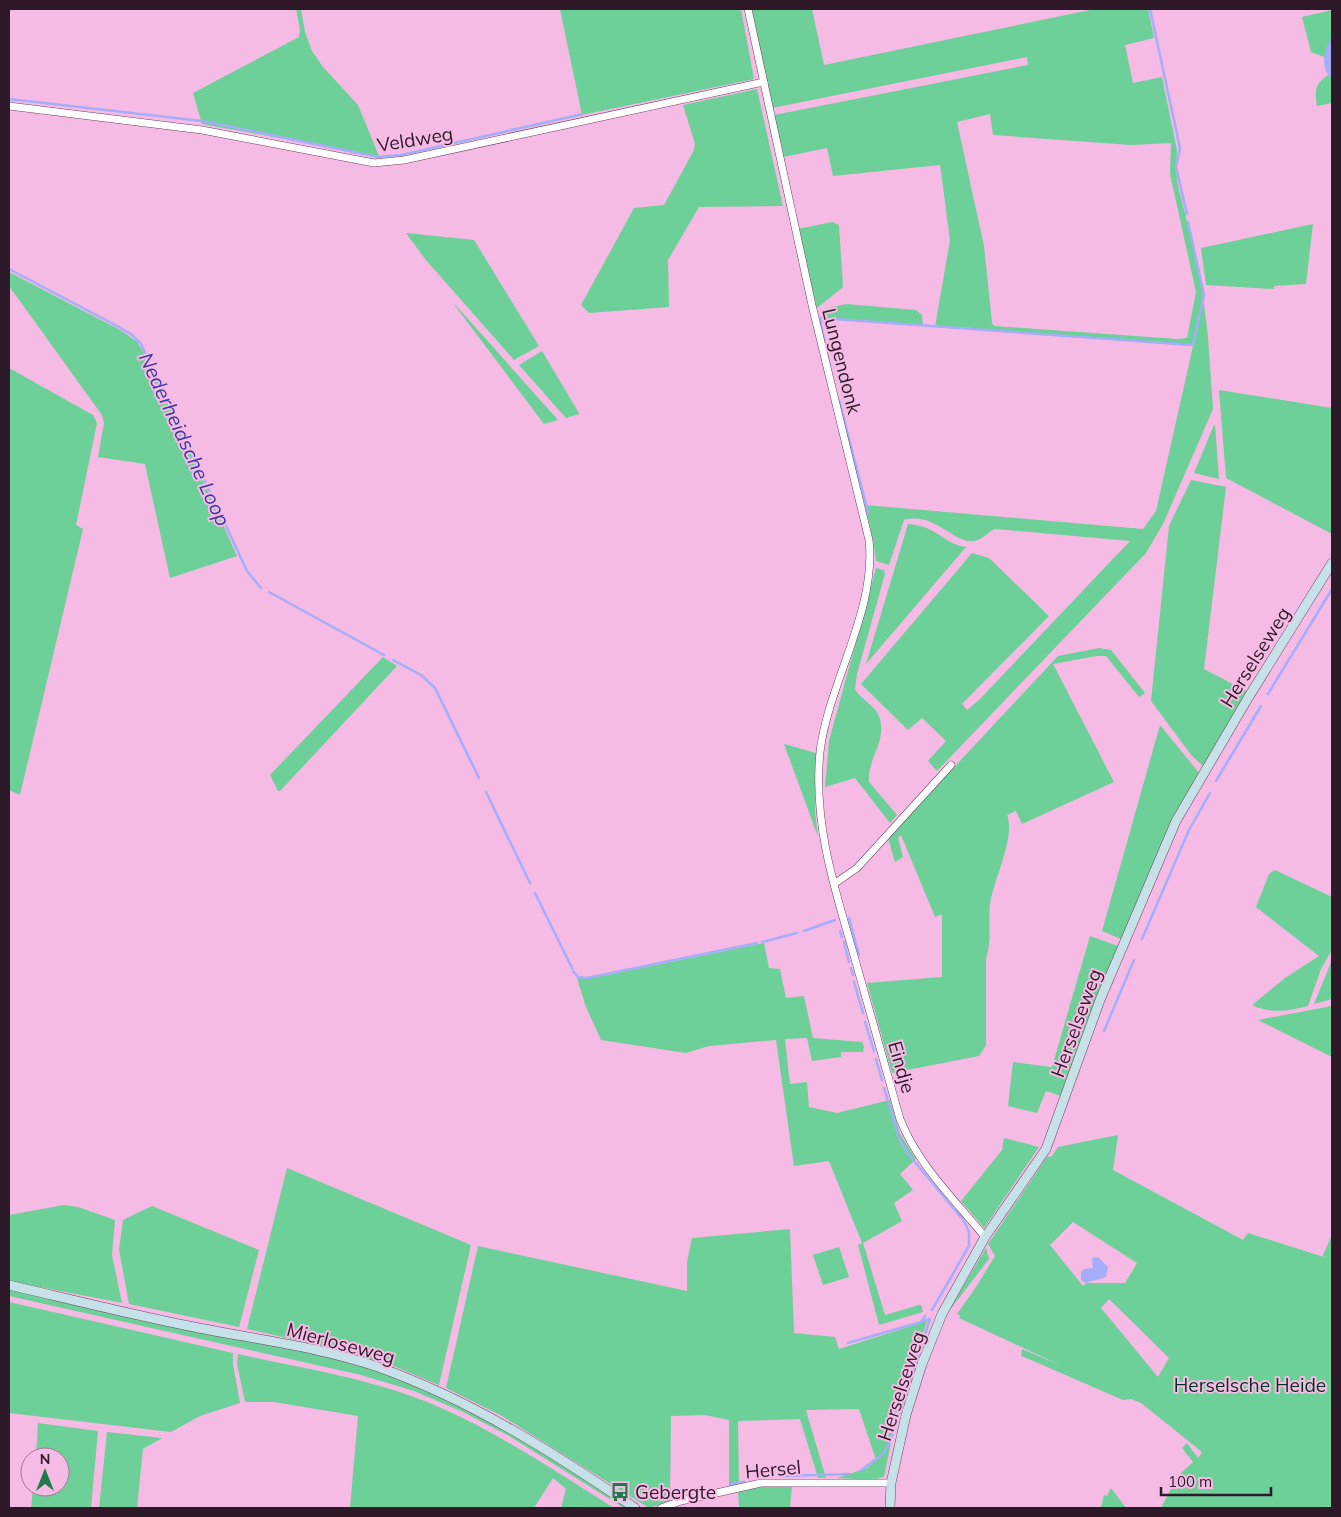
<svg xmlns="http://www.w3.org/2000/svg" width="1341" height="1517" font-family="Mulish,sans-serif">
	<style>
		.green { fill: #6cd098; fill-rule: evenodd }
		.water { fill: #a4aef9 }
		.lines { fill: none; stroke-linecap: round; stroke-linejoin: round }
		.stream { stroke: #a4aef9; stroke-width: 2.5 }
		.street-casing { stroke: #704063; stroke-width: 8 }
		.secondary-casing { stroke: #704063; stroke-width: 10 }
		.street { stroke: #fff; stroke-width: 7 }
		.secondary { stroke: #c6e1e8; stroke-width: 9 }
		.labels { text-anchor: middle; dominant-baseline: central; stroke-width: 4; stroke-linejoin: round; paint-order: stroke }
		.street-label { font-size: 19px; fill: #2e1928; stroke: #f5bbe4 }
		.park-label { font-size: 19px; fill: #02341d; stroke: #f5bbe4 }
		.poi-label { font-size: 19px; fill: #2e1928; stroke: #f5bbe4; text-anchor: start }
		.water-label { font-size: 20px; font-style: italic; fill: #3a37a1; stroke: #f5bbe4 }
	</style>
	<rect width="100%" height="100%" fill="#f5bbe4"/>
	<!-- green -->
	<g class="green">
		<path d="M 296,9 L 301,9 L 305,32 L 312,51 L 323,67 L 358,105 L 379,156 L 202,124 L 193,93 L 299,37 L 300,30 Z"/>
		<path d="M 560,9 L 741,9 L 754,79 L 582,115 Z"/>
		<path d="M 751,9 L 812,9 L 824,65 L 1095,9 L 1148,9 L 1154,38 L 1125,45 L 1133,83 L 1162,77 L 1177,150 L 1176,169 L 1178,186 L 1200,272 L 1208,337 L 1213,409 L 1163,524 L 1146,553 L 937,771 L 928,761 L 946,741 L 922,718 L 908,730 L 861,684 L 972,553 L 989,558 L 1049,616 L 962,704 L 967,710 L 979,700 L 1130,541 L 995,529 C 988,532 982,540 974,541 C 954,544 934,511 904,520 L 889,565 L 876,561 L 873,539 L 865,505 L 1143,529 L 1156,511 L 1193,346 L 935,327 L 950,240 L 940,165 L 833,176 L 827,148 L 783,157 L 774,115 L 1028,65 L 1027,57 L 772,108 ZM 990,114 L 993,135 L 1131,145 L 1171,143 L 1170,174 L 1196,292 L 1187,338 L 1177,339 L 994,326 L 992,323 L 984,246 L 957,122 Z"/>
		<path d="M 1332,10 L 1332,37 L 1324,57 L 1311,52 L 1302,17 Z"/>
		<path d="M 1328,75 L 1332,79 L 1332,103 L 1317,106 C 1315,90 1314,85 1328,75 Z"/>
		<path d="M 757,89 L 783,206 L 699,207 L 668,260 L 669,307 L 589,313 L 581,305 L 634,208 L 664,205 L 694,150 L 695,144 L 683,105 Z"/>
		<path d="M 832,222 L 839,225 L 843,287 L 817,308 L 798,229 Z"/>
		<path d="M 1313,224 L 1306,284 L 1274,286 L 1274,289 L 1206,285 L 1201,248 Z"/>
		<path d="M 406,233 L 474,240 L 539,346 L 514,360 L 425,259 Z"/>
		<path d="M 9,272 L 122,331 L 137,342 L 149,361 L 237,556 L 170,578 L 145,464 L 98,457 L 104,423 L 102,415 L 9,286 Z"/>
		<path d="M 453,303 L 460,310 L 558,420 L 544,424 Z"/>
		<path d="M 846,304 L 916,310 L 922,315 L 923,326 L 822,318 L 825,309 Z"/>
		<path d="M 542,351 L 579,413 L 579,414 L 566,418 L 519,365 Z"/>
		<path d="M 9,368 L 93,415 L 97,423 L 76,525 L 83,529 L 20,795 L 9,790 Z"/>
		<path d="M 1219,390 L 1332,408 L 1332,534 L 1226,478 Z"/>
		<path d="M 1214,425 L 1215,425 L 1219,479 L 1194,473 Z"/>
		<path d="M 1191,480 L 1226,487 L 1204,669 L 1248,692 L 1203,766 L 1192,756 L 1151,701 L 1169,526 Z"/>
		<path d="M 908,524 C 937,526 944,544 966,547 L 866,664 Z"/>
		<path d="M 876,568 L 884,570 L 885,574 L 857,674 L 855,689 C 860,699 875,705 879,716 C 888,741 867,758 869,782 L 897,815 L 890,823 L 855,778 L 825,787 L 829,741 Z"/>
		<path d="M 1099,648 L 1111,650 L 1145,693 L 1139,697 L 1106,656 L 1096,656 L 1053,664 L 1114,782 L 1022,824 L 1016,811 L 1007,815 C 1016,837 993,880 990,905 C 988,923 992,941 986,959 L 986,1045 L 979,1056 L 892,1073 L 867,983 L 942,977 L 942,914 L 935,917 L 901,835 L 898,838 L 903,857 L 895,862 L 888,838 L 1058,656 Z"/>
		<path d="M 383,657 L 397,666 L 280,791 L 278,791 L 270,775 Z"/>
		<path d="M 1160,725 L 1199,773 L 1157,856 L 1121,939 L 1102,931 Z"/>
		<path d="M 784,744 L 816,753 L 815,811 L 818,837 Z"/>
		<path d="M 1275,870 L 1332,897 L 1332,950 L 1321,969 L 1308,1006 C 1289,1011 1269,1014 1252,1005 L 1285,978 L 1319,956 L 1256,907 L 1269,874 Z"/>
		<path d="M 1090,936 L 1118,946 L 1103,983 L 1064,1097 L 1046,1091 L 1037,1113 L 1008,1106 L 1013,1062 L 1052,1067 Z"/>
		<path d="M 764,943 L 769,968 L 780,969 L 786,998 L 804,996 L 813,1038 L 862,1042 L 864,1047 L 863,1052 L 841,1052 L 841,1057 L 812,1061 L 807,1038 L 785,1039 L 790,1084 L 807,1082 L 809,1107 L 837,1113 L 890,1100 L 900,1134 L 916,1159 L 900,1174 L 913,1190 L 894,1203 L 902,1221 L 863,1243 L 885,1315 L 919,1305 L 921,1305 L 923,1312 L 879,1325 L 858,1245 L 862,1243 L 829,1161 L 794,1166 L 776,1040 L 709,1046 L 686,1053 L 601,1040 L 586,1007 L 576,975 L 587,979 Z"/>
		<path d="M 1332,960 L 1332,999 L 1314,1004 Z"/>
		<path d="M 1332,1006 L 1332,1057 L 1258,1020 Z"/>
		<path d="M 1118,1135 L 1113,1170 L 1243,1240 L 1248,1233 L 1324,1257 L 1323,1255 L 1332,1235 L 1332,1508 L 1161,1508 L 1177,1477 L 1193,1462 L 1182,1448 L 1187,1443 L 1198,1458 L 1202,1452 L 1141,1403 L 1131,1399 L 1123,1400 L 1031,1360 L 1021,1356 L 1022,1349 L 1062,1366 L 959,1318 L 960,1315 L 957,1314 L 976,1287 L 995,1256 L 988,1244 L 1047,1157 L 1052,1156 L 1058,1147 ZM 1073,1222 L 1137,1263 L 1125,1283 L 1086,1283 L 1083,1286 L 1050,1245 ZM 1109,1299 L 1169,1358 L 1158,1377 L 1101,1308 Z"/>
		<path d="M 1004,1138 L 1039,1147 L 984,1228 L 961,1201 L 1002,1150 Z"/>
		<path d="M 287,1168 L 471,1245 L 439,1385 L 396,1367 L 344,1351 L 247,1329 Z"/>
		<path d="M 64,1205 L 78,1207 L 115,1220 L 112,1255 L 122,1303 L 9,1281 L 9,1215 Z"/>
		<path d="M 152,1206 L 259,1250 L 239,1327 L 129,1304 L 119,1250 L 123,1220 Z"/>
		<path d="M 790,1229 L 794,1333 L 835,1337 L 839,1349 L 927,1321 L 897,1413 L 884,1477 L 872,1480 L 837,1478 L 867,1468 L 876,1460 L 859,1409 L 806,1410 L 826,1478 L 818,1478 L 800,1419 L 738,1421 L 739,1485 L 729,1486 L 729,1420 L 705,1415 L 671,1416 L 670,1501 L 649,1508 L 502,1416 L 446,1388 L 478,1246 L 687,1291 L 687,1262 L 692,1238 Z"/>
		<path d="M 839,1247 L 849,1277 L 823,1285 L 813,1255 Z"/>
		<path d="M 986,1248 L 989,1259 L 949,1311 Z"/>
		<path d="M 9,1289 L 287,1346 L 394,1374 L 499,1423 L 631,1508 L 624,1508 L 509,1436 L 463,1412 L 414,1391 L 361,1375 L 9,1296 Z"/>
		<path d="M 9,1302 L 233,1353 L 233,1364 L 240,1403 L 200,1416 L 171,1432 L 9,1413 Z"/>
		<path d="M 238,1354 C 296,1367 356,1376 411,1396 C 484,1422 549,1468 614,1508 L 561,1508 L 566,1489 L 553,1478 L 534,1508 L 350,1508 L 358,1416 L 274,1402 L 245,1402 L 237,1364 Z"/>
		<path d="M 38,1423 L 98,1431 L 91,1508 L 31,1508 L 33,1487 L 60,1487 L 60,1457 L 36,1457 Z"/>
		<path d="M 107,1432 L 162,1438 L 143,1449 L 137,1508 L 99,1508 Z"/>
		<path d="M 777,1485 L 792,1485 L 790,1508 L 739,1508 L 738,1491 Z"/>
		<path d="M 1111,1488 L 1126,1508 L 1101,1508 L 1104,1495 L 1107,1496 Z"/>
	</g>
	<!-- water -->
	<g class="water">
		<path d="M 1332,37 L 1332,79 C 1320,69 1323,49 1332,37 Z"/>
		<path d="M 1098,1257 L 1108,1267 L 1106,1277 L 1086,1283 L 1081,1280 L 1081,1272 L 1084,1269 L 1093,1268 L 1092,1258 Z"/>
	</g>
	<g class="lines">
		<!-- stream -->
		<g class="stream">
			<path d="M 1150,9 L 1180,148 L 1176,167 L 1187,214"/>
			<path d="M 9,99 L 202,121 L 378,157 L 401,155 L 583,114"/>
			<path d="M 9,269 L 117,326 L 131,334 L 141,344 L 247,571 L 261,588"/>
			<path d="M 830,366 L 821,326 L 821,318 L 1193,345 L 1204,295 L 1188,222"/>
			<path d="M 839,400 L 868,512"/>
			<path d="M 269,592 L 384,655"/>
			<path d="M 393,660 L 421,675 L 435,688 L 479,778"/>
			<path d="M 1268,694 L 1332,589"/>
			<path d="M 1216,781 L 1261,706"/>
			<path d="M 486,792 L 530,883"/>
			<path d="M 535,893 L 572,968"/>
			<path d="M 849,918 L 859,955"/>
			<path d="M 804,931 L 835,920"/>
			<path d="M 840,931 L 842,937"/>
			<path d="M 1142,939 L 1189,830 L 1210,793"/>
			<path d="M 762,942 L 797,933"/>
			<path d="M 844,942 L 849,962"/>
			<path d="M 851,968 L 853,975"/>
			<path d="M 573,971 L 578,977 L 587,978 L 757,943"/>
			<path d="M 854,982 L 863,1013"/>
			<path d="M 865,1022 L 874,1051"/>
			<path d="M 1104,1031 L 1134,960"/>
			<path d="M 876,1059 L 882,1080"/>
			<path d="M 884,1088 L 900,1141 L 910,1156 L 964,1221 L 969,1232 L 969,1246 L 932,1310"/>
			<path d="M 848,1343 L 921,1322"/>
			<path d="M 860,1471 L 884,1453 L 891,1439 L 930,1319 L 921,1322 L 925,1316"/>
			<path d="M 784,1476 L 849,1474"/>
			<path d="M 731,1484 L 744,1482"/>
		</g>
		<!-- street casing -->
		<g class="street-casing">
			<g id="street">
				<path d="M 748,9 L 812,305 L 869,540 C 877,610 828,684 820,752 C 813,821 834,887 853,952 C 869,1008 884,1064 900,1119 C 918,1165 954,1199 985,1237"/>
				<path d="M 9,106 L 202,130 L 374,163 L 404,160 L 764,82"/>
				<path d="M 834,884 L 857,868 L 951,765"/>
				<path d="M 661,1508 L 681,1501 L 761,1483 L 891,1483"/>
			</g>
		</g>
		<!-- secondary casing -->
		<g class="secondary-casing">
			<g id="secondary">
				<path d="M 9,1285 C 69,1299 129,1314 189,1326 C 252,1339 317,1346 378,1367 C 471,1400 554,1453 635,1508"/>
				<path d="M 890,1508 L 891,1483 L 906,1415 L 922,1364 L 942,1314 L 985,1237 L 1046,1149 L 1100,1000 L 1176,821 L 1248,698 L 1332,563"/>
			</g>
		</g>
		<!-- street -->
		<use href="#street" class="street"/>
		<!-- secondary -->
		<use href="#secondary" class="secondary"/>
	</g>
	<!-- icons -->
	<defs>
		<g id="bus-bare" transform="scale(1.5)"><path d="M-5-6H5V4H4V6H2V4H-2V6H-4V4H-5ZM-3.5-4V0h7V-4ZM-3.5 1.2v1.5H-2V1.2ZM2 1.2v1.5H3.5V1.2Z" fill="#207a4e" stroke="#f5bbe4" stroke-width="2.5" paint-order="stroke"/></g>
	</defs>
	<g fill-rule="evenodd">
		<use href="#bus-bare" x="620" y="1492"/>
	</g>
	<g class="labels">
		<!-- street labels -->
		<g class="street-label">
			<text transform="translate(415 139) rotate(-9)">Veldweg</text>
			<text transform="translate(842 361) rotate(76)">Lungendonk</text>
			<text transform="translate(1255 657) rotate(-58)">Herselseweg</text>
			<text transform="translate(1076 1023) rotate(-70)">Herselseweg</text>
			<text transform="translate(902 1067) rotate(74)">Eindje</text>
			<text transform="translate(341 1343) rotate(15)">Mierloseweg</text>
			<text transform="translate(901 1386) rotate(-72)">Herselseweg</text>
			<text transform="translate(773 1469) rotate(-5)">Hersel</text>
		</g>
		<!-- park labels -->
		<g class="park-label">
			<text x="1250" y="1385">Herselsche Heide</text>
		</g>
		<!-- poi labels -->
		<g class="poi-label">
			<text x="635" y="1492">Gebergte</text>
		</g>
		<!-- water labels -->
		<g class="water-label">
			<text transform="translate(185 439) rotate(65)">Nederheidsche Loop</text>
		</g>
	</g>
	<!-- border -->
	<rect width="1341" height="1517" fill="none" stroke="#2e1928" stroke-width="20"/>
	<!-- north arrow -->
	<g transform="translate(45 1472)"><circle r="24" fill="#f5bbe4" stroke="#a57a99"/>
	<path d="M0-4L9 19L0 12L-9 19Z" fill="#207a4e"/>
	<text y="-8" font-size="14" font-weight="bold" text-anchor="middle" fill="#2e1928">N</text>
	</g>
	<!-- scale -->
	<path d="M1161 1487v8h110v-8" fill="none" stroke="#2e1928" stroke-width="2.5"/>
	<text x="1168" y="1487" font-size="15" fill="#2e1928" stroke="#f5bbe4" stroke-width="4" paint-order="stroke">100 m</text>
</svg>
